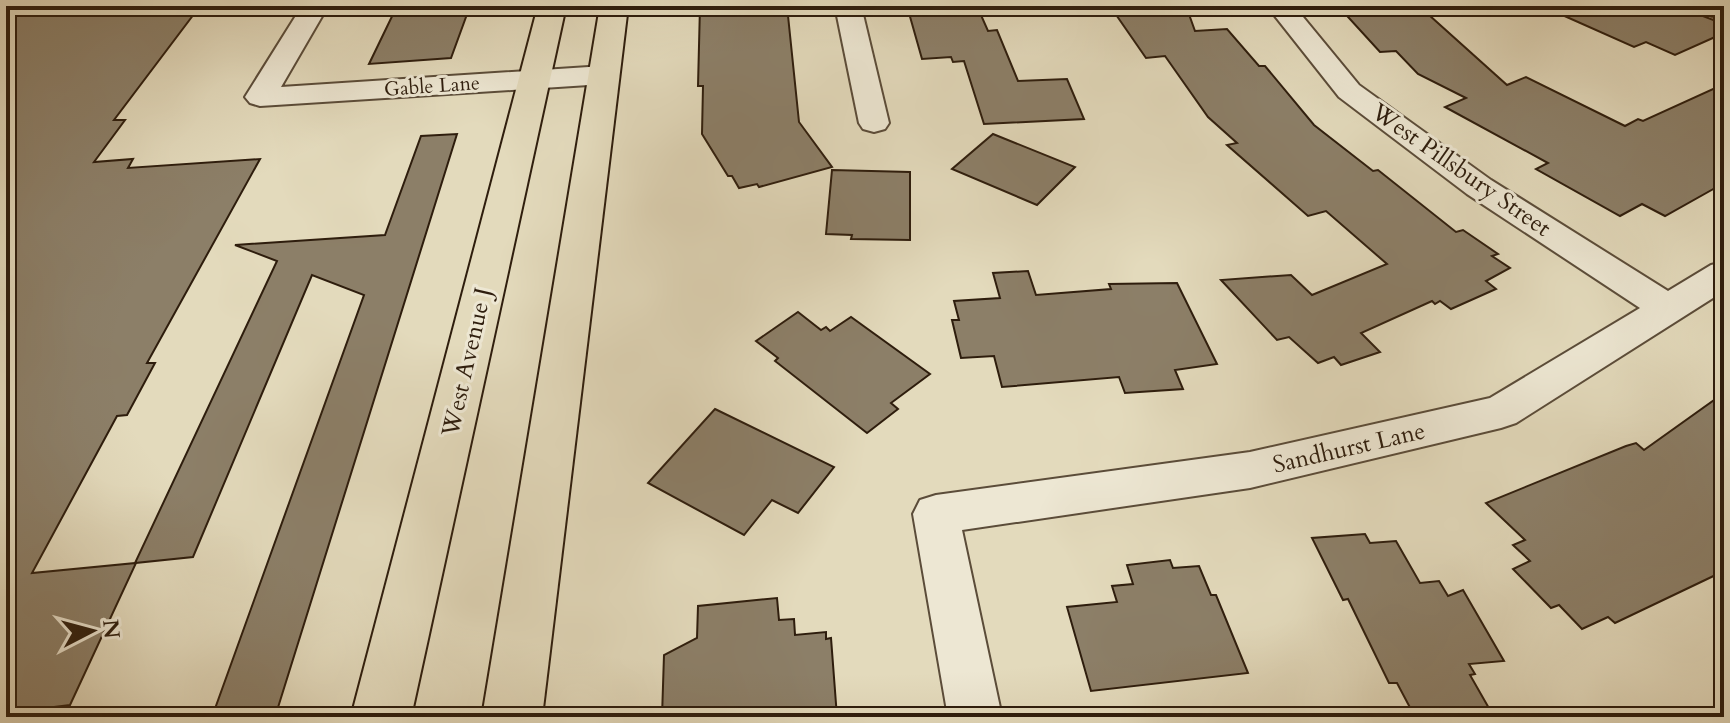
<svg xmlns="http://www.w3.org/2000/svg" width="1730" height="723" font-family="Cardo,serif">
	<style>
		.building { fill: #8c7f68; stroke: #2e1d0d; stroke-width: 2 }
		.lines { fill: none; stroke-linecap: round; stroke-linejoin: round }
		.minor-casing { stroke: #5b4c39; stroke-width: 4 }
		.primary-casing { stroke: #2e1d0d; stroke-width: 4 }
		.minor { fill: #ede7d3; fill-rule: evenodd }
		.primary { fill: #e3dabc; fill-rule: evenodd }
		.labels { text-anchor: middle; dominant-baseline: central; stroke-width: 6; stroke-linejoin: round; paint-order: stroke }
		.far-street-label { font-size: 20px; fill: #2e1d0d; stroke: #ede7d3 }
		.street-label { font-size: 24px; fill: #2e1d0d; stroke: #ede7d3 }
	</style>
	<rect width="100%" height="100%" fill="#e3dabc"/>
	<filter id="stains"><feTurbulence type="fractalNoise" baseFrequency=".0025" numOctaves="4"/><feColorMatrix values="0 0 0 0 .2 0 0 0 0 .09 0 0 0 0 .02 0 0 0 .5 -.17"/></filter>
	<radialGradient id="worn" r=".72"><stop offset=".6" stop-color="#630" stop-opacity="0"/><stop offset="1" stop-color="#630" stop-opacity=".3"/></radialGradient>
	<!-- building -->
	<g class="building">
		<path d="M 91,6 L 200,6 L 114,120 L 125,120 L 94,162 L 133,159 L 128,168 L 260,159 L 147,363 L 155,363 L 127,415 L 117,416 L 32,573 L 136,563 L 70,705 L 6,713 L 6,14 L 88,9 Z"/>
		<path d="M 397,6 L 470,6 L 451,58 L 369,64 Z"/>
		<path d="M 700,6 L 787,6 L 799,122 L 832,167 L 759,187 L 757,184 L 739,188 L 732,176 L 728,176 L 702,134 L 703,86 L 698,86 Z"/>
		<path d="M 907,6 L 977,6 L 988,31 L 997,30 L 1018,81 L 1067,79 L 1084,119 L 984,124 L 964,61 L 953,62 L 951,57 L 922,59 Z"/>
		<path d="M 1110,6 L 1186,6 L 1195,31 L 1227,29 L 1259,66 L 1265,66 L 1314,125 L 1373,171 L 1378,170 L 1456,232 L 1463,230 L 1498,254 L 1492,256 L 1510,268 L 1486,281 L 1496,289 L 1451,309 L 1440,301 L 1435,304 L 1432,301 L 1361,333 L 1380,352 L 1341,365 L 1334,357 L 1318,363 L 1289,337 L 1277,340 L 1221,280 L 1291,275 L 1312,295 L 1387,264 L 1326,211 L 1308,216 L 1227,145 L 1237,143 L 1208,117 L 1165,56 L 1146,58 Z"/>
		<path d="M 1338,6 L 1419,6 L 1507,85 L 1526,77 L 1625,126 L 1638,119 L 1643,121 L 1724,84 L 1724,183 L 1665,216 L 1642,204 L 1620,216 L 1536,169 L 1548,163 L 1445,107 L 1466,98 L 1418,74 L 1396,51 L 1380,52 Z"/>
		<path d="M 1542,6 L 1694,6 L 1700,15 L 1724,24 L 1724,33 L 1675,55 L 1646,42 L 1634,47 Z"/>
		<path d="M 457,134 L 275,717 L 212,717 L 364,295 L 312,275 L 193,557 L 135,563 L 277,261 L 235,245 L 385,235 L 421,136 Z"/>
		<path d="M 993,134 L 1075,167 L 1037,205 L 952,169 Z"/>
		<path d="M 832,170 L 910,172 L 910,240 L 851,239 L 852,235 L 826,234 Z"/>
		<path d="M 1028,271 L 1036,295 L 1111,289 L 1109,284 L 1177,283 L 1217,364 L 1175,370 L 1183,389 L 1125,393 L 1119,377 L 1002,387 L 994,356 L 961,358 L 952,320 L 959,320 L 954,301 L 1000,298 L 993,273 Z"/>
		<path d="M 798,312 L 821,330 L 826,327 L 830,331 L 851,317 L 930,374 L 891,403 L 898,409 L 867,433 L 775,361 L 778,358 L 756,341 Z"/>
		<path d="M 1724,393 L 1724,571 L 1615,623 L 1608,617 L 1582,629 L 1559,605 L 1551,608 L 1513,569 L 1530,561 L 1513,545 L 1525,540 L 1486,503 L 1626,446 L 1636,443 L 1644,450 Z"/>
		<path d="M 715,409 L 834,467 L 798,513 L 772,500 L 744,535 L 648,483 Z"/>
		<path d="M 1365,534 L 1370,543 L 1396,541 L 1420,583 L 1439,581 L 1448,596 L 1463,590 L 1504,661 L 1469,664 L 1475,674 L 1470,675 L 1494,717 L 1415,717 L 1397,683 L 1389,683 L 1348,599 L 1343,600 L 1312,538 Z"/>
		<path d="M 1170,560 L 1173,568 L 1199,566 L 1211,595 L 1216,595 L 1248,673 L 1091,691 L 1067,607 L 1117,602 L 1112,586 L 1133,584 L 1127,565 Z"/>
		<path d="M 777,598 L 779,620 L 794,619 L 795,635 L 826,632 L 826,639 L 831,638 L 837,717 L 662,717 L 664,655 L 697,638 L 698,606 Z"/>
	</g>
	<g class="lines">
		<!-- minor casing -->
		<g class="minor-casing">
			<g id="minor">
				<path d="M 302,6 L 328,6 L 281,87 L 604,66 L 614,69 L 618,75 L 614,81 L 604,84 L 260,106 L 250,103 L 245,97 Z"/>
				<path d="M 835,6 L 861,6 L 889,123 L 885,129 L 874,132 L 863,129 L 859,123 Z"/>
				<path d="M 1267,6 L 1294,6 L 1359,85 L 1491,180 L 1668,291 L 1711,265 L 1724,262 L 1724,291 L 1516,423 L 1501,428 L 1250,488 L 962,530 L 1002,717 L 948,717 L 913,514 L 920,500 L 936,495 L 1250,452 L 1490,398 L 1640,308 L 1467,194 L 1339,97 Z"/>
				<path d="M 1697,6 L 1724,6 L 1724,21 L 1701,12 Z"/>
			</g>
		</g>
		<!-- primary casing -->
		<g class="primary-casing">
			<g id="primary">
				<path d="M 538,6 L 566,6 L 411,717 L 351,717 Z"/>
				<path d="M 600,6 L 628,6 L 542,717 L 482,717 Z"/>
			</g>
		</g>
		<!-- minor -->
		<use href="#minor" class="minor"/>
		<!-- primary -->
		<use href="#primary" class="primary"/>
	</g>
	<g class="labels">
		<!-- far-street labels -->
		<g class="far-street-label">
			<text transform="translate(432 86) rotate(-4)">Gable Lane</text>
		</g>
		<!-- street labels -->
		<g class="street-label">
			<text transform="translate(1461 170) rotate(35)">West Pillsbury Street</text>
			<text transform="translate(467 362) rotate(-77)">West Avenue J</text>
			<text transform="translate(1349 448) rotate(-13)">Sandhurst Lane</text>
		</g>
	</g>
	<!-- margin -->
	<rect width="1730" height="723" fill="none" stroke="#e3dabc" stroke-width="32"/>
	<rect x="8" y="8" width="1714" height="707" fill="none" stroke="#2e1d0d" stroke-width="4"/>
	<rect x="16" y="16" width="1698" height="691" fill="none" stroke="#2e1d0d" stroke-width="2"/>
	<!-- north arrow -->
	<g transform="translate(92 631) rotate(84)" stroke="#ede7d3" stroke-width="6" paint-order="stroke">
	<path d="M0-6L14 30L0 20L-14 30Z" fill="#2e1d0d"/>
	<text y="-12" font-size="22" font-weight="bold" text-anchor="middle" fill="#2e1d0d">N</text>
	</g>
	<rect width="100%" height="100%" filter="url(#stains)"/>
	<rect width="100%" height="100%" fill="url(#worn)"/>
</svg>
